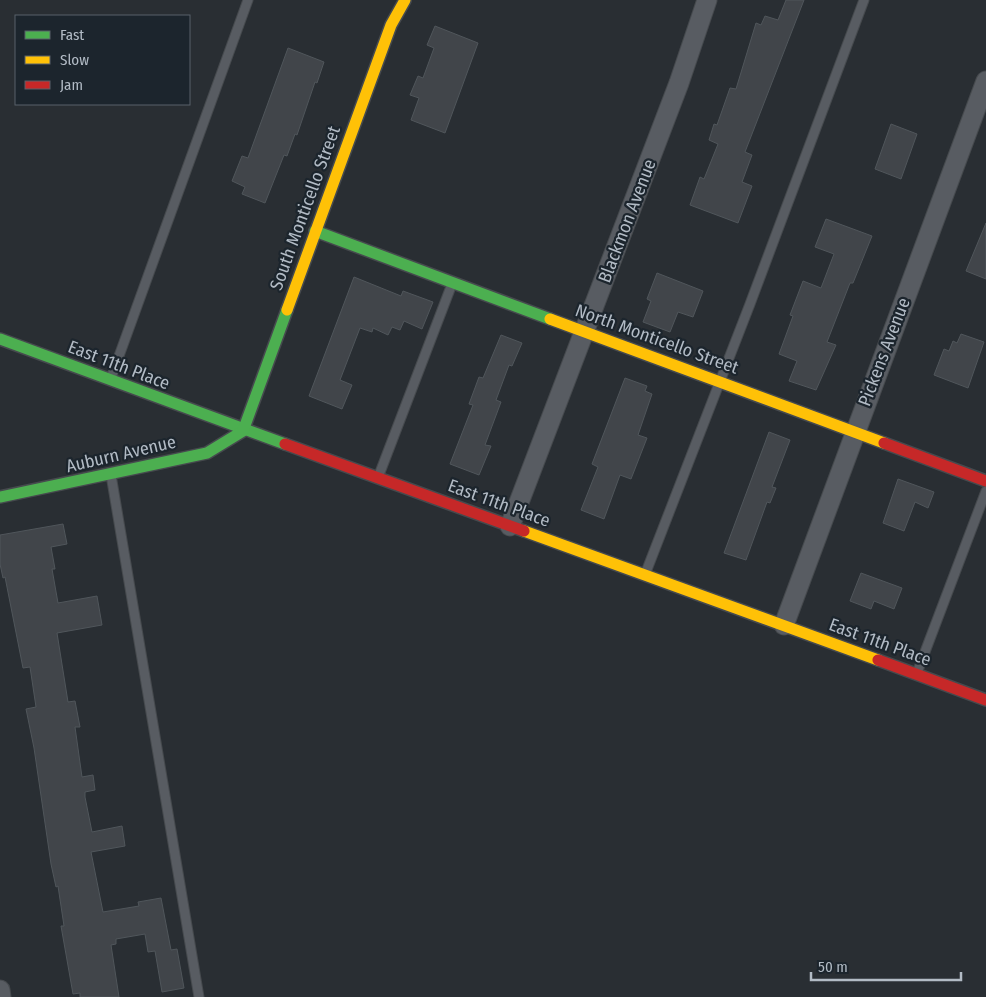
<svg xmlns="http://www.w3.org/2000/svg" width="986" height="997" font-family="'Fira Sans Condensed',sans-serif">
	<style>
		.building { fill: #41454a; stroke: #50565b }
		.lines { fill: none; stroke-linecap: round; stroke-linejoin: round }
		.lane-casing { stroke: #464a4e; stroke-width: 11 }
		.street-casing { stroke: #464a4e; stroke-width: 21 }
		.fast-casing { stroke: #464a4e; stroke-width: 14 }
		.slow-casing { stroke: #464a4e; stroke-width: 14 }
		.jam-casing { stroke: #464a4e; stroke-width: 14 }
		.lane { stroke: #585c62; stroke-width: 9 }
		.street { stroke: #585c62; stroke-width: 19 }
		.fast { stroke: #4caf50; stroke-width: 11 }
		.slow { stroke: #ffc107; stroke-width: 11 }
		.jam { stroke: #c62828; stroke-width: 11 }
		.labels { text-anchor: middle; dominant-baseline: central; stroke-width: 4.5; stroke-linejoin: round; paint-order: stroke }
		.street-label { font-size: 18px; fill: #b2bbc5; stroke: #1c252d }
	</style>
	<rect width="100%" height="100%" fill="#292e33"/>
	<!-- building -->
	<g class="building">
		<path d="M 786,0 L 804,0 L 745,152 L 752,155 L 742,182 L 752,186 L 738,223 L 690,205 L 700,177 L 704,179 L 718,144 L 709,140 L 714,124 L 717,125 L 730,88 L 736,89 L 756,23 L 761,25 L 765,16 L 778,20 Z"/>
		<path d="M 435,26 L 478,43 L 445,133 L 411,120 L 419,98 L 410,95 L 418,76 L 423,78 L 434,48 L 427,45 Z"/>
		<path d="M 288,48 L 324,62 L 317,83 L 315,82 L 297,135 L 295,134 L 287,156 L 284,155 L 265,203 L 242,194 L 245,187 L 232,181 L 242,156 L 248,158 Z"/>
		<path d="M 891,124 L 917,134 L 901,179 L 875,169 Z"/>
		<path d="M 826,219 L 872,236 L 853,283 L 850,283 L 827,342 L 836,345 L 816,390 L 789,381 L 797,361 L 779,354 L 793,316 L 790,315 L 803,281 L 821,288 L 834,254 L 815,247 Z"/>
		<path d="M 986,223 L 986,279 L 966,271 Z"/>
		<path d="M 657,273 L 703,291 L 693,317 L 678,312 L 670,332 L 643,322 L 651,301 L 647,299 Z"/>
		<path d="M 354,277 L 401,296 L 403,291 L 433,302 L 422,329 L 404,321 L 400,330 L 392,327 L 388,335 L 373,328 L 372,332 L 360,328 L 340,380 L 352,385 L 342,409 L 309,396 Z"/>
		<path d="M 961,334 L 984,342 L 968,388 L 934,375 L 944,349 L 949,351 L 953,341 L 957,343 Z"/>
		<path d="M 501,335 L 522,343 L 512,366 L 509,365 L 496,400 L 501,402 L 485,445 L 491,446 L 479,475 L 450,464 L 473,405 L 469,404 L 479,377 L 483,378 Z"/>
		<path d="M 625,378 L 647,386 L 645,391 L 652,394 L 638,435 L 647,438 L 631,479 L 620,475 L 604,519 L 581,510 L 598,467 L 592,464 Z"/>
		<path d="M 769,432 L 790,440 L 772,487 L 776,488 L 770,503 L 767,502 L 746,560 L 724,553 Z"/>
		<path d="M 898,479 L 934,492 L 928,508 L 915,502 L 904,531 L 883,523 Z"/>
		<path d="M 63,524 L 67,544 L 51,547 L 55,569 L 52,569 L 58,603 L 97,596 L 102,625 L 57,633 L 68,702 L 75,701 L 80,727 L 75,727 L 82,777 L 93,775 L 95,790 L 85,792 L 85,797 L 92,832 L 122,826 L 125,846 L 91,852 L 103,912 L 139,906 L 138,902 L 161,898 L 171,950 L 177,949 L 184,988 L 162,992 L 155,951 L 148,952 L 145,934 L 116,939 L 116,944 L 111,945 L 119,997 L 80,997 L 80,993 L 73,994 L 61,926 L 64,926 L 58,886 L 56,887 L 51,864 L 34,748 L 26,709 L 36,707 L 30,667 L 23,668 L 5,577 L 3,578 L 0,564 L 0,535 Z"/>
		<path d="M 861,573 L 902,588 L 894,609 L 874,601 L 871,609 L 850,601 Z"/>
	</g>
	<g class="lines">
		<!-- lane casing -->
		<g class="lane-casing">
			<g id="lane">
				<path d="M 111,378 L 248,0"/>
				<path d="M 111,475 L 199,997"/>
				<path d="M 379,475 L 452,284"/>
				<path d="M 646,572 L 750,304 L 864,0"/>
				<path d="M 917,673 L 986,491"/>
			</g>
		</g>
		<!-- street casing -->
		<g class="street-casing">
			<g id="street">
				<path d="M 510,526 L 679,83 L 707,0"/>
				<path d="M 784,625 L 986,81"/>
				<path d="M 0,990 L 1,997"/>
			</g>
		</g>
		<!-- fast casing -->
		<g class="fast-casing">
			<g id="fast">
				<path d="M 315,231 L 550,319"/>
				<path d="M 0,339 L 285,444"/>
				<path d="M 0,497 L 207,453 L 243,431 L 287,310"/>
			</g>
		</g>
		<!-- slow casing -->
		<g class="slow-casing">
			<g id="slow">
				<path d="M 287,310 L 391,25 L 405,0"/>
				<path d="M 550,319 L 884,443"/>
				<path d="M 524,531 L 878,660"/>
			</g>
		</g>
		<!-- jam casing -->
		<g class="jam-casing">
			<g id="jam">
				<path d="M 884,443 L 986,481"/>
				<path d="M 285,444 L 524,531"/>
				<path d="M 878,660 L 986,700"/>
			</g>
		</g>
		<!-- lane -->
		<use href="#lane" class="lane"/>
		<!-- street -->
		<use href="#street" class="street"/>
		<!-- fast -->
		<use href="#fast" class="fast"/>
		<!-- slow -->
		<use href="#slow" class="slow"/>
		<!-- jam -->
		<use href="#jam" class="jam"/>
	</g>
	<g class="labels">
		<!-- street labels -->
		<g class="street-label">
			<text transform="translate(305 208) rotate(-70)">South Monticello Street</text>
			<text transform="translate(627 221) rotate(-69)">Blackmon Avenue</text>
			<text transform="translate(657 339) rotate(20)">North Monticello Street</text>
			<text transform="translate(884 352) rotate(-69)">Pickens Avenue</text>
			<text transform="translate(119 365) rotate(21)">East 11th Place</text>
			<text transform="translate(121 454) rotate(-13)">Auburn Avenue</text>
			<text transform="translate(499 503) rotate(20)">East 11th Place</text>
			<text transform="translate(880 642) rotate(20)">East 11th Place</text>
		</g>
	</g>
	<!-- legend -->
	<rect x="15" y="15" width="175" height="90" fill="#1c252d" stroke="#58616a"/>
	<rect x="25" y="31" width="25" height="8" fill="#4caf50" stroke="#58616a"/>
	<text x="60" y="40" font-size="15" fill="#b2bbc5">Fast</text>
	<rect x="25" y="56" width="25" height="8" fill="#ffc107" stroke="#58616a"/>
	<text x="60" y="65" font-size="15" fill="#b2bbc5">Slow</text>
	<rect x="25" y="81" width="25" height="8" fill="#c62828" stroke="#58616a"/>
	<text x="60" y="90" font-size="15" fill="#b2bbc5">Jam</text>
	<!-- scale -->
	<path d="M811 972v8h150v-8" fill="none" stroke="#b2bbc5" stroke-width="2.5"/>
	<text x="818" y="972" font-size="15" fill="#b2bbc5" stroke="#1c252d" stroke-width="4" paint-order="stroke">50 m</text>
</svg>
